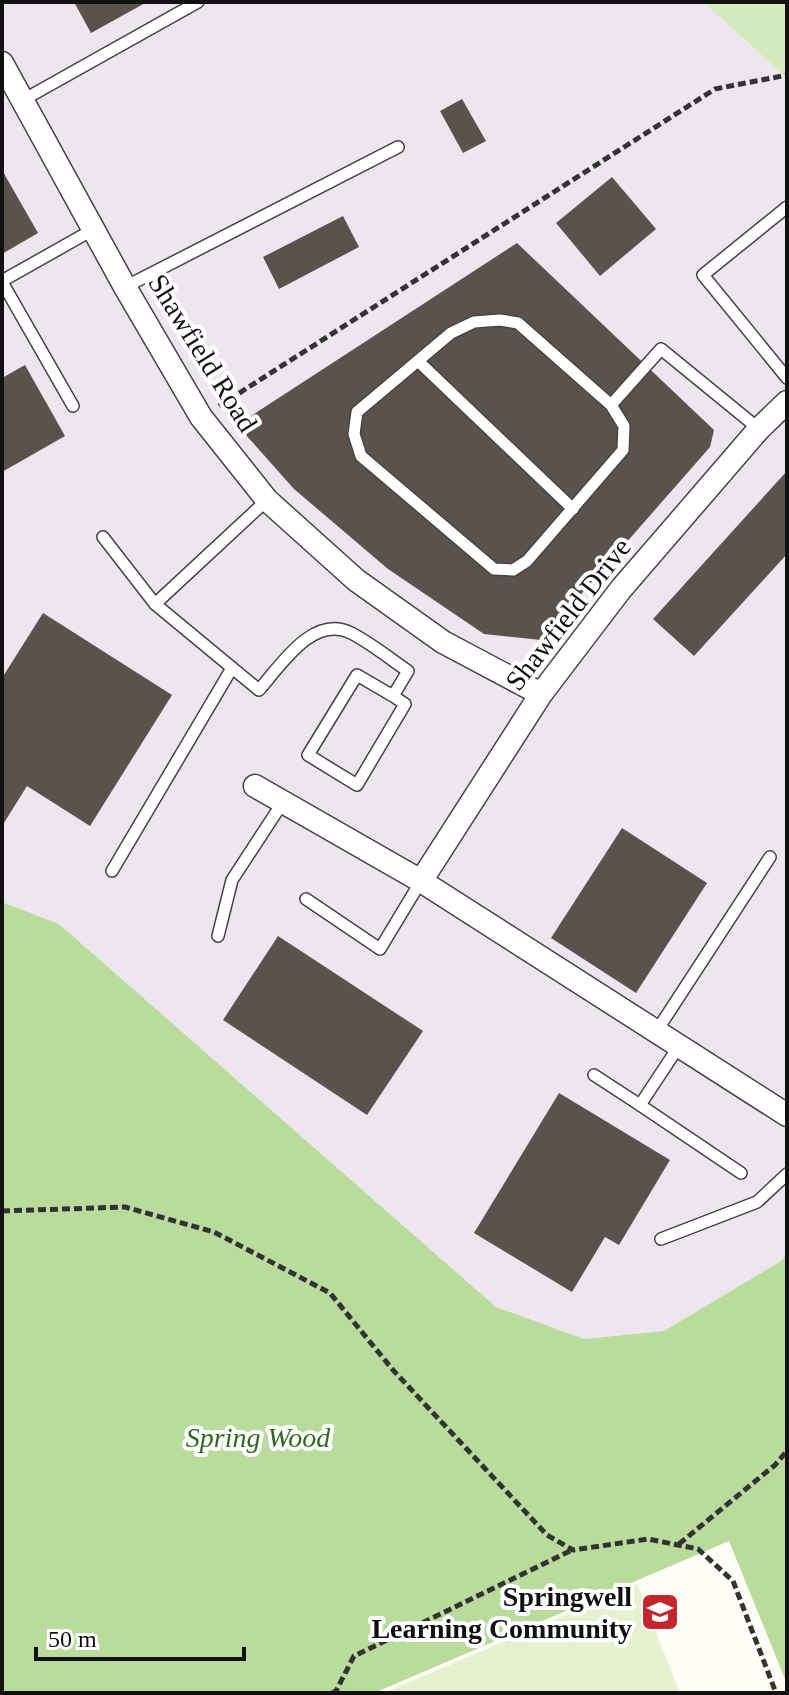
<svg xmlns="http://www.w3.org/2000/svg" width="789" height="1695" font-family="Georgia,serif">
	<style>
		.industrial { fill: #eee6ef }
		.green { fill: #d5ebbd }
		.forest { fill: #b9dc9c }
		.pitch { fill: #e6f2cf }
		.building { fill: #5a524d }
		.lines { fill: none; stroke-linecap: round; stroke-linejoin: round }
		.lane-casing { stroke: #444; stroke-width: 14 }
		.street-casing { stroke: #444; stroke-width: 25 }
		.path { stroke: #333; stroke-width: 5; stroke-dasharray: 8 4; stroke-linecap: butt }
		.lane { stroke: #fff; stroke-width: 11 }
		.street { stroke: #fff; stroke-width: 22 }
		.labels { text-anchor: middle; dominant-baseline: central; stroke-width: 8; stroke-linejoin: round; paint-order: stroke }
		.street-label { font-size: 28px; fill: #111; stroke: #fff }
		.park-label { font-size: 28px; font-style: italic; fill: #2f6b1f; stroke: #fff }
		.poi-label { font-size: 28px; font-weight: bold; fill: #111; stroke: #fff; text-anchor: end }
	</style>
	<rect width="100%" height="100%" fill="#fffdf5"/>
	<!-- industrial -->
	<path class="industrial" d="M 2,2 L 703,2 L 787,78 L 787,1254 L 781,1261 L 664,1331 L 584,1339 L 496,1307 L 59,924 L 2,902 Z"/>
	<!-- green -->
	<path class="green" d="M 703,2 L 787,2 L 787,78 Z"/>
	<!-- forest -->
	<path class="forest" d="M 2,902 L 59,924 L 496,1307 L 584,1339 L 664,1331 L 781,1261 L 787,1254 L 787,1684 L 729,1541 L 374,1693 L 2,1693 Z"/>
	<!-- pitch -->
	<path class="pitch" d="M 637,1584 L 680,1693 L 384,1693 Z"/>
	<!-- building -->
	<g class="building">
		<path d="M 74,2 L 147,2 L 91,33 Z"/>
		<path d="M 462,99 L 486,141 L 463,153 L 440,111 Z"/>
		<path d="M 2,170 L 38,233 L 2,254 Z"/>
		<path d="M 612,177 L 656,229 L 600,276 L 556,223 Z"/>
		<path d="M 343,216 L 359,247 L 279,289 L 263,257 Z"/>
		<path d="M 517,243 L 714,430 L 710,447 L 541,640 L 484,634 L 388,569 L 294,489 L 237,425 Z"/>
		<path d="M 25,365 L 65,436 L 2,472 L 2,378 Z"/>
		<path d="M 787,471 L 787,554 L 694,656 L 653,619 Z"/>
		<path d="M 43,613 L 172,695 L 90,826 L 27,786 L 2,826 L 2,678 Z"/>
		<path d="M 622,828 L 707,883 L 636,993 L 551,938 Z"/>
		<path d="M 278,936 L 423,1031 L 367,1115 L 223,1020 Z"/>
		<path d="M 559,1093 L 670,1160 L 619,1245 L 605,1237 L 572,1292 L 474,1233 Z"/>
	</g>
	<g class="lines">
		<!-- lane casing -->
		<g class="lane-casing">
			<g id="lane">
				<path d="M 23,100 L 198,2"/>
				<path d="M 787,207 L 703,275 L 787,378"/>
				<path d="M 2,281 L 94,229"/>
				<path d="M 2,282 L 73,406"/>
				<path d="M 125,287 L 398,147"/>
				<path d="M 418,361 L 573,509"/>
				<path d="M 611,405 L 518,323 L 500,320 L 474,322 L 451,333 L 357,412 L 354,434 L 361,456 L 494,569 L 513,570 L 527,561 L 623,450 L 624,426 L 611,405 L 661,349 L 759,429"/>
				<path d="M 267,500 L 155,604 L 259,690 C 281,665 313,614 351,633 C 371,643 390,659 408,671 L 393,696 L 357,675 L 308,755 L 357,785 L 405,704 L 393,696"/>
				<path d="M 103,537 L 155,604"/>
				<path d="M 112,871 L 232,668"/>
				<path d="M 306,899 L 380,949 L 421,881"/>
				<path d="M 218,936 L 232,880 L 283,802"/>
				<path d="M 656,1032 L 770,857"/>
				<path d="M 594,1075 L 640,1105 L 679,1046"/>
				<path d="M 640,1105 L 741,1173"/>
				<path d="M 661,1239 L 757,1202 L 787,1174"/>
			</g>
		</g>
		<!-- street casing -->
		<g class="street-casing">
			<g id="street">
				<path d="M 2,63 L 125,287 L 201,417 L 267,500 L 356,580 L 443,642 L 541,694"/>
				<path d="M 255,786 L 421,881 L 787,1115"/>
				<path d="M 421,881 L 541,694 L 621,589 L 759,429 L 787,402"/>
			</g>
		</g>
		<!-- path -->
		<g class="path">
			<path d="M 219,406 L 715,89 L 787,75"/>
			<path d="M 2,1211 L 125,1207 L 214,1232 L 330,1293 L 393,1370 L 547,1535 L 573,1550 L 648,1539 L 698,1549 L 733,1581 L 776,1693"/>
			<path d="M 679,1544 L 775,1465 L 787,1451"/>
			<path d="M 332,1693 L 336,1691 L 354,1656 L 572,1550"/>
		</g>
		<!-- lane -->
		<use href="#lane" class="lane"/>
		<!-- street -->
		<use href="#street" class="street"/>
	</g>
	<!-- icons -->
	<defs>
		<g id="school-square" transform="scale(2)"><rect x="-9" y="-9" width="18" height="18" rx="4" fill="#c4262e" stroke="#fff"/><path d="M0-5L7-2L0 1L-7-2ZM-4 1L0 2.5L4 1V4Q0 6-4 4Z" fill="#fff"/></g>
	</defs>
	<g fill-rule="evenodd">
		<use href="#school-square" x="660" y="1612"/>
	</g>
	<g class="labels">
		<!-- street labels -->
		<g class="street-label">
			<text transform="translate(203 353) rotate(58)">Shawfield Road</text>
			<text transform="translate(568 614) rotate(-52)">Shawfield Drive</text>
		</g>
		<!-- park labels -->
		<g class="park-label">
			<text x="258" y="1437">Spring Wood</text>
		</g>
		<!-- poi labels -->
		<g class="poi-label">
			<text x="632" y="1596">Springwell<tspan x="632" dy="32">Learning Community</tspan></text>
		</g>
	</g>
	<!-- border -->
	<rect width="789" height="1695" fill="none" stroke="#111111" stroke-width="8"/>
	<!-- scale -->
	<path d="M36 1647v12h208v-12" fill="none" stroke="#111111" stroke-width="4"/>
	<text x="48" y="1647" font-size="24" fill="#111111" stroke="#ffffff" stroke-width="6" paint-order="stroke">50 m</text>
</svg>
